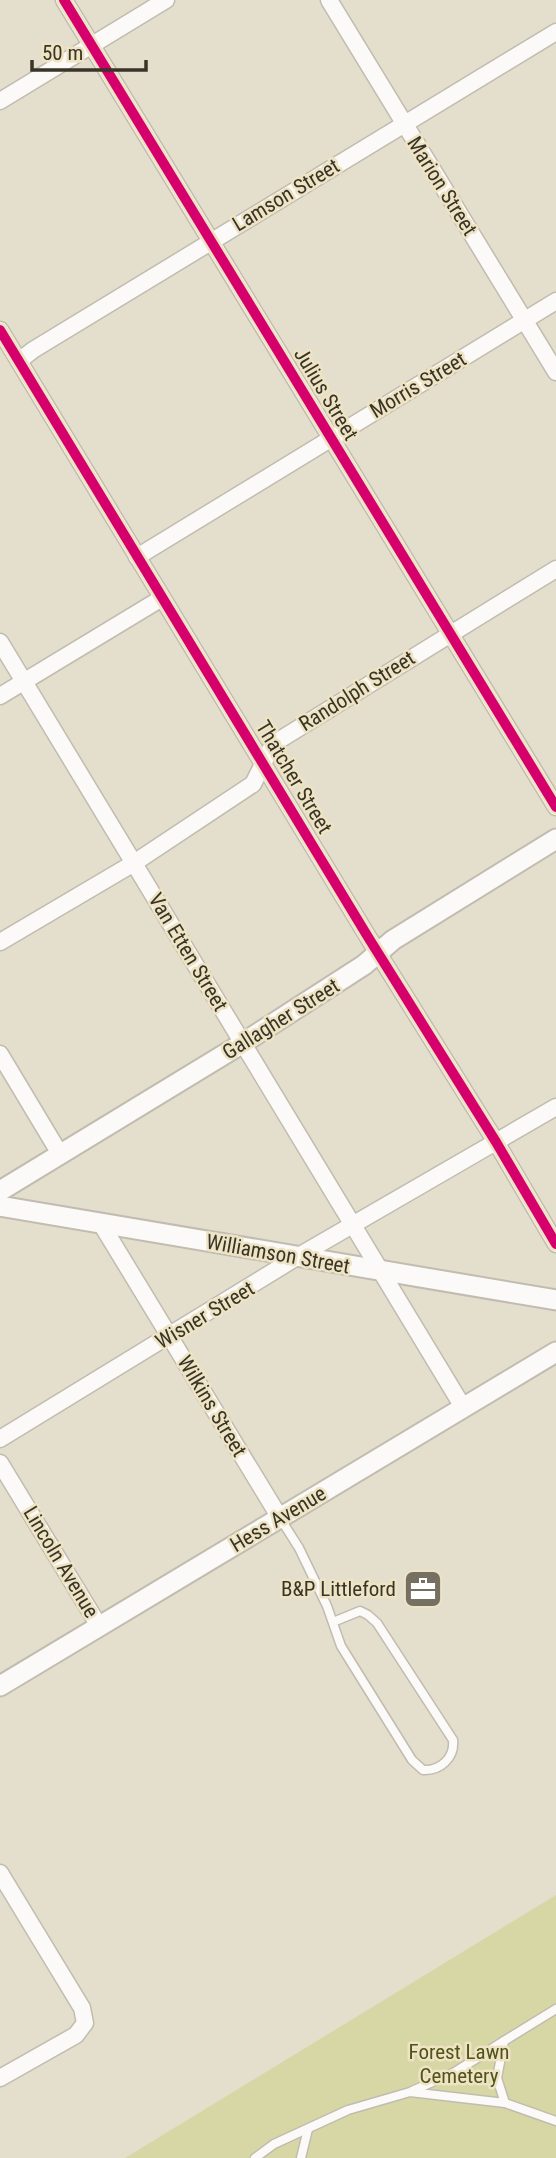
<svg xmlns="http://www.w3.org/2000/svg" width="556" height="2158" font-family="'Roboto Condensed',sans-serif">
	<style>
		.green { fill: #d7d7a6 }
		.lines { fill: none; stroke-linecap: round; stroke-linejoin: round }
		.service-casing { stroke: #c1bcaf; stroke-width: 11 }
		.minor-casing { stroke: #c1bcaf; stroke-width: 19 }
		.tertiary-casing { stroke: #c1bcaf; stroke-width: 23 }
		.service { stroke: #fbfaf8; stroke-width: 8 }
		.minor { stroke: #fbfaf8; stroke-width: 16 }
		.tertiary { stroke: #fbfaf8; stroke-width: 19 }
		.cycleway-casing { stroke: #eee3c3; stroke-width: 15 }
		.cycleway { stroke: #d6006c; stroke-width: 10 }
		.labels { text-anchor: middle; dominant-baseline: central; stroke-width: 5; stroke-linejoin: round; paint-order: stroke }
		.street-label { font-size: 21px; fill: #393428; stroke: #eee3c3 }
		.poi-label { font-size: 21px; fill: #393428; stroke: #eee3c3; text-anchor: end }
		.park-label { font-size: 21px; fill: #51531b; stroke: #eee3c3 }
	</style>
	<rect width="100%" height="100%" fill="#e4decd"/>
	<!-- green -->
	<path class="green" d="M 556,1895 L 556,2158 L 125,2158 Z"/>
	<g class="lines">
		<!-- service casing -->
		<g class="service-casing">
			<g id="service">
				<path d="M 280,1518 L 299,1548 L 327,1606 L 341,1646 L 412,1760 L 423,1770 C 440,1771 455,1758 453,1740 L 377,1623 L 368,1615 L 360,1611 L 333,1622"/>
				<path d="M 412,2091 L 455,2072 L 504,2041"/>
				<path d="M 505,2103 L 497,2078 L 504,2041 L 556,2009"/>
				<path d="M 255,2158 L 274,2144 L 348,2110 L 410,2092 L 505,2103 L 556,2121"/>
				<path d="M 301,2158 L 308,2129"/>
			</g>
		</g>
		<!-- minor casing -->
		<g class="minor-casing">
			<g id="minor">
				<path d="M 64,0 L 556,807"/>
				<path d="M 329,0 L 556,372"/>
				<path d="M 0,101 L 166,0"/>
				<path d="M 0,330 L 368,937 L 496,1142 L 556,1244"/>
				<path d="M 19,361 L 33,350 L 556,32"/>
				<path d="M 137,557 L 556,301"/>
				<path d="M 0,642 L 463,1407"/>
				<path d="M 0,696 L 162,598"/>
				<path d="M 0,942 L 134,863 L 253,784 L 273,744 L 556,569"/>
				<path d="M 0,1054 L 60,1154"/>
				<path d="M 100,1222 L 280,1518"/>
				<path d="M 0,1439 L 297,1257 L 556,1107"/>
				<path d="M 0,1463 L 99,1626"/>
				<path d="M 0,1873 L 82,2008 L 85,2023 L 76,2035 L 0,2078"/>
			</g>
		</g>
		<!-- tertiary casing -->
		<g class="tertiary-casing">
			<g id="tertiary">
				<path d="M 0,1191 L 243,1043 L 364,965 L 393,940 L 556,839"/>
				<path d="M 0,1206 L 556,1300"/>
				<path d="M 0,1686 L 556,1352"/>
			</g>
		</g>
		<!-- service -->
		<use href="#service" class="service"/>
		<!-- minor -->
		<use href="#minor" class="minor"/>
		<!-- tertiary -->
		<use href="#tertiary" class="tertiary"/>
		<!-- cycleway casing -->
		<g class="cycleway-casing">
			<g id="cycleway">
				<path d="M 64,0 L 556,807"/>
				<path d="M 0,330 L 368,937 L 496,1142 L 556,1244"/>
			</g>
		</g>
		<!-- cycleway -->
		<use href="#cycleway" class="cycleway"/>
	</g>
	<!-- icons -->
	<defs>
		<g id="office-square" transform="scale(2.0125)"><rect x="-9" y="-9" width="18" height="18" rx="4" fill="#757062" stroke="#eee3c3"/><path d="M-6-3h4V-5.5h4V-3h4V5H-6ZM-1-4.5V-3h2v-1.5ZM-6 0V1H6V0Z" fill="#fff"/></g>
	</defs>
	<g fill-rule="evenodd">
		<use href="#office-square" x="423" y="1589"/>
	</g>
	<g class="labels">
		<!-- street labels -->
		<g class="street-label">
			<text transform="translate(442 186) rotate(58)">Marion Street</text>
			<text transform="translate(286 195) rotate(-31)">Lamson Street</text>
			<text transform="translate(418 385) rotate(-31)">Morris Street</text>
			<text transform="translate(326 394) rotate(59)">Julius Street</text>
			<text transform="translate(357 691) rotate(-32)">Randolph Street</text>
			<text transform="translate(294 777) rotate(59)">Thatcher Street</text>
			<text transform="translate(188 952) rotate(59)">Van Etten Street</text>
			<text transform="translate(281 1019) rotate(-32)">Gallagher Street</text>
			<text transform="translate(278 1254) rotate(10)">Williamson Street</text>
			<text transform="translate(205 1315) rotate(-31)">Wisner Street</text>
			<text transform="translate(212 1406) rotate(59)">Wilkins Street</text>
			<text transform="translate(278 1519) rotate(-31)">Hess Avenue</text>
			<text transform="translate(61 1562) rotate(59)">Lincoln Avenue</text>
		</g>
		<!-- poi labels -->
		<g class="poi-label">
			<text x="396" y="1589">B&amp;P Littleford</text>
		</g>
		<!-- park labels -->
		<g class="park-label">
			<text x="459" y="2052">Forest Lawn<tspan x="459" dy="24">Cemetery</tspan></text>
		</g>
	</g>
	<!-- scale -->
	<path d="M32 60v10h114v-10" fill="none" stroke="#393428" stroke-width="3.5"/>
	<text x="42" y="60" font-size="21" fill="#393428" stroke="#eee3c3" stroke-width="5" paint-order="stroke">50 m</text>
</svg>
